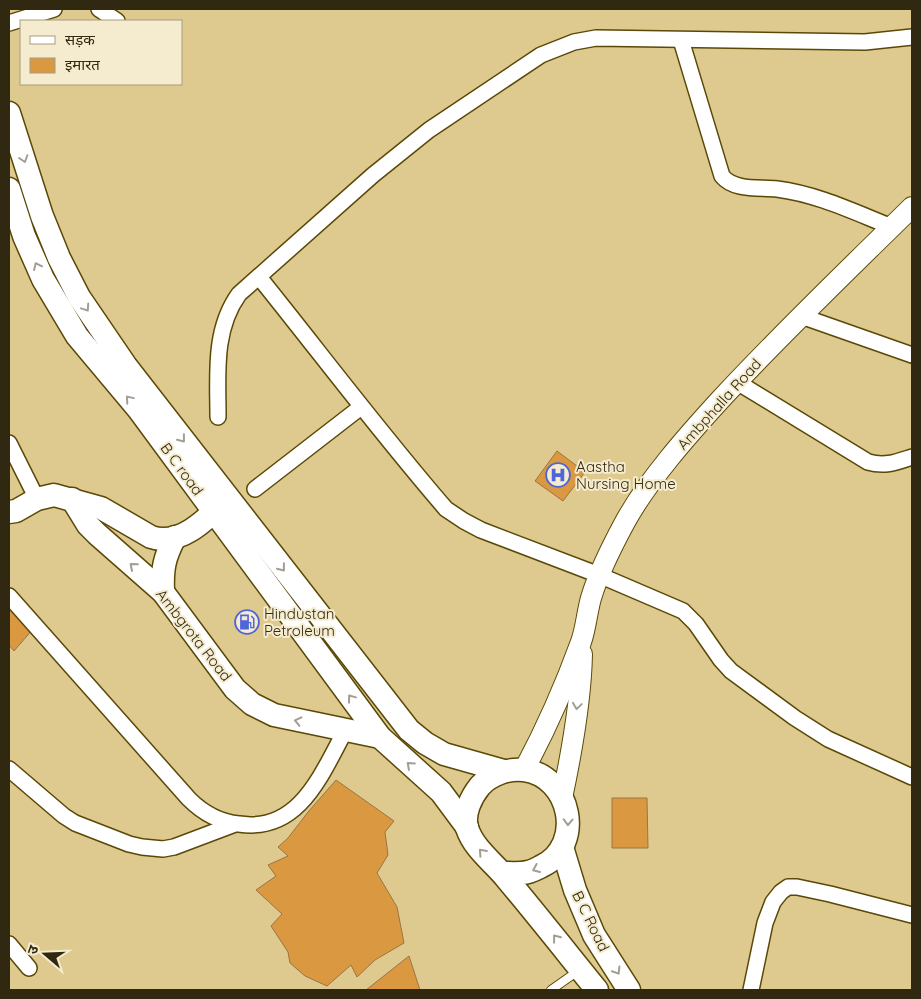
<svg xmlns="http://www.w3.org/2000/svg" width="921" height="999" font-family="Quicksand,'Noto Sans Devanagari',sans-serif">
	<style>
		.building { fill: #da9941; stroke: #9b7444 }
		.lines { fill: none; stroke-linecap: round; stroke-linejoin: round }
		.lane-casing { stroke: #5a4806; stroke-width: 10 }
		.street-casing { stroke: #5a4806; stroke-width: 18 }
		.secondary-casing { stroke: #5a4806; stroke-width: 22 }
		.primary-casing { stroke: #5a4806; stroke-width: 25 }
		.lane { stroke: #fff; stroke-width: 8 }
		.street { stroke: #fff; stroke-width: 15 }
		.secondary { stroke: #fff; stroke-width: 20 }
		.primary { stroke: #fff; stroke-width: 22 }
		.oneway { stroke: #a29e93 }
		.labels { text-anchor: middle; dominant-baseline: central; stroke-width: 4; stroke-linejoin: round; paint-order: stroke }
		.street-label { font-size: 15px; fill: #302810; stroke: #f5ebce }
		.poi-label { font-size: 15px; fill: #302810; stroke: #f5ebce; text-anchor: start }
	</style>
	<rect width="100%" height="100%" fill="#deca8e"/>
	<!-- building -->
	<g class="building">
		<path d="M 557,451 L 585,472 L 563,501 L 535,481 Z"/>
		<path d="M 9,602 L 33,629 L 14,651 L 9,645 Z"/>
		<path d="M 336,780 L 394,821 L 385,832 L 388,855 L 377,873 L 397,907 L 404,943 L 375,960 L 357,977 L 351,965 L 327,986 L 305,976 L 290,963 L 288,952 L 271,926 L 282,914 L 256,890 L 276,876 L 268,865 L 288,856 L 278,847 L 288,838 L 308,812 Z"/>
		<path d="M 612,798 L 647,798 L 648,848 L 612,848 Z"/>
		<path d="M 409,956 L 420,990 L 366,990 Z"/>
	</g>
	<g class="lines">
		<!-- lane casing -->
		<g class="lane-casing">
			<path id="lane" d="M 551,990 L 578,971"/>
		</g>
		<!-- street casing -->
		<g class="street-casing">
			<g id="street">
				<path d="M 99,9 L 117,21"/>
				<path d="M 9,23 L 54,9"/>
				<path d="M 681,40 L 722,176 C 734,191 760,187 777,189 C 817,194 854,212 892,227"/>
				<path d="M 259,277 C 321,354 381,434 446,509 L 464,521 L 481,530 L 599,575 L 683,611 L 696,624 L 721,660 L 731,671 L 795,718 L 828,739 L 912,777"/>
				<path d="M 801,316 L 912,355"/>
				<path d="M 737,382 L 868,462 C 885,467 897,462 912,457"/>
				<path d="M 218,417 C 218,375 213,330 239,294 L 373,175 L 429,130 L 541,55 L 574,42 L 596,38 L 865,42 L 912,37"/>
				<path d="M 9,443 L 37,499"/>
				<path d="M 255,489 L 361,407"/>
				<path d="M 9,596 L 189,799 C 203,813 219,822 239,824 C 299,833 321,775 345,731"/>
				<path d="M 9,769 L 64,816 L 75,823 L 129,844 L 142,847 L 163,849 L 174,847 L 235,824"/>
				<path d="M 9,944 L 29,968"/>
				<path d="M 751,990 L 765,923 L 773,902 L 781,892 L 788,887 L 797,887 L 830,894 L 912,915"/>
			</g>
		</g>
		<!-- secondary casing -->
		<g class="secondary-casing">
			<g id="secondary">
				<path d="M 524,770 C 546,729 565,686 581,642 C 586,628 587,612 591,598 C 599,571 612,546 625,522 C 648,480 688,435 720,400 C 782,333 848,270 912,207"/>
				<path d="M 562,798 C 572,751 581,702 582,654"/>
			</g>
		</g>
		<!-- primary casing -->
		<g class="primary-casing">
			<g id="primary">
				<path d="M 9,113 L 42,216 L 59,258 L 79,297 L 126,366 L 409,730 L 425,743 L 444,754 L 504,771"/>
				<path d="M 9,189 L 24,236 L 43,279 L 77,336 L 139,410 L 380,737 L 441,792 L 467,827"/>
				<path d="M 72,499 L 88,525 L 97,534 L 163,592 L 235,689 L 252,704 L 274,715 L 380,737"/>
				<path d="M 9,512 L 16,511 L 37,499 L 54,495 L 101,508 L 151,537 C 179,547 206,520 224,502"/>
				<path d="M 163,592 C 162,569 164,558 175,537"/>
				<path d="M 562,847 L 575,890 L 594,935 L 629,990"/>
				<path d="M 502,873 C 510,873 520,874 528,872 C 533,871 538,868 542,866 C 585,845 571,776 524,770 C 508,768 490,775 480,786 C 471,797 463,814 467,828 C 474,849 493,862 506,878 C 537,915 567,953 597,990"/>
			</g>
		</g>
		<!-- lane -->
		<use href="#lane" class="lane"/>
		<!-- street -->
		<use href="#street" class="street"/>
		<!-- secondary -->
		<use href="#secondary" class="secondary"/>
		<!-- primary -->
		<use href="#primary" class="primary"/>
	</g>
	<!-- one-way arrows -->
	<defs><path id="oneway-chevron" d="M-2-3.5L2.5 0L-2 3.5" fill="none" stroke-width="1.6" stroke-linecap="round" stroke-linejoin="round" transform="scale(1.25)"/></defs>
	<g class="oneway">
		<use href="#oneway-chevron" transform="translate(24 159) rotate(72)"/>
		<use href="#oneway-chevron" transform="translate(37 266) rotate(-115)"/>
		<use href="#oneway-chevron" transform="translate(86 308) rotate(56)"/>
		<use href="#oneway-chevron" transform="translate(129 399) rotate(-130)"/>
		<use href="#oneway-chevron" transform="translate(182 439) rotate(52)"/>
		<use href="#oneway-chevron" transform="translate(133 566) rotate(-139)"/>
		<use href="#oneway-chevron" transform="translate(282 568) rotate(52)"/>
		<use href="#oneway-chevron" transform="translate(351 698) rotate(-127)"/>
		<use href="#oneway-chevron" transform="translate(577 706) rotate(98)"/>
		<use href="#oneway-chevron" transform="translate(298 721) rotate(-167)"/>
		<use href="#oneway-chevron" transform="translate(410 765) rotate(-138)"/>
		<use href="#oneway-chevron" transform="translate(568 822) rotate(91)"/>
		<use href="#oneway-chevron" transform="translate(482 852) rotate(-132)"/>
		<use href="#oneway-chevron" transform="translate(536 869) rotate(157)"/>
		<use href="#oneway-chevron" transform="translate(556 938) rotate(-128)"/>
		<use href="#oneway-chevron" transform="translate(617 971) rotate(58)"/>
	</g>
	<!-- icons -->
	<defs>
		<g id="hospital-ring" transform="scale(1.25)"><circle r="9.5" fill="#f5ebce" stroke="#4f65da" stroke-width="1.5"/><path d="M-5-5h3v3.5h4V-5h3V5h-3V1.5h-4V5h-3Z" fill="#4f65da"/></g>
		<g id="fuel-ring" transform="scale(1.25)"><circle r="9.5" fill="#f5ebce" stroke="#4f65da" stroke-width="1.5"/><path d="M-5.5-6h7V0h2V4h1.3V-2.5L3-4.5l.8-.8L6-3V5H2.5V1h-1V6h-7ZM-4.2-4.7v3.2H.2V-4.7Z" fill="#4f65da"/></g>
	</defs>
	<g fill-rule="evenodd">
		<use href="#hospital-ring" x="558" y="475"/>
		<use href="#fuel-ring" x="247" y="622"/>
	</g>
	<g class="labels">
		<!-- street labels -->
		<g class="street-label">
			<text transform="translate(719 404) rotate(-48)">Ambphalla Road</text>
			<text transform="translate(182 469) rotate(54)">B C road</text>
			<text transform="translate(194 635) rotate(52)">Ambgrota Road</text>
			<text transform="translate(591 921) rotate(64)">B C Road</text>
		</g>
		<!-- poi labels -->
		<g class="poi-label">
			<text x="576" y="466">Aastha<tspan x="576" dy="17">Nursing Home</tspan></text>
			<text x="264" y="613">Hindustan<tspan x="264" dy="17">Petroleum</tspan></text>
		</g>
	</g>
	<!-- border -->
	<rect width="921" height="999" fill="none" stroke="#302810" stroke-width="20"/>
	<!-- legend -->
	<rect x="20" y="20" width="162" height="65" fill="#f5ebce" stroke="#a69d82"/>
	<rect x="30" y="36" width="25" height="8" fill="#ffffff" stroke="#a69d82"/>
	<text x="65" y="45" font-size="15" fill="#302810">सड़क</text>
	<rect x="30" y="58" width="25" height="15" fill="#da9941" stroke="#a69d82"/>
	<text x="65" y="70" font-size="15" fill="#302810">इमारत</text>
	<!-- north arrow -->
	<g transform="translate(45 954) rotate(289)" stroke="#f5ebce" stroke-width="4" paint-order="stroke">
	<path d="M0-4L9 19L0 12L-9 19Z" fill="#302810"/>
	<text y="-8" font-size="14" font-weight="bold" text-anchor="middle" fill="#302810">उ</text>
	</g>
</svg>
